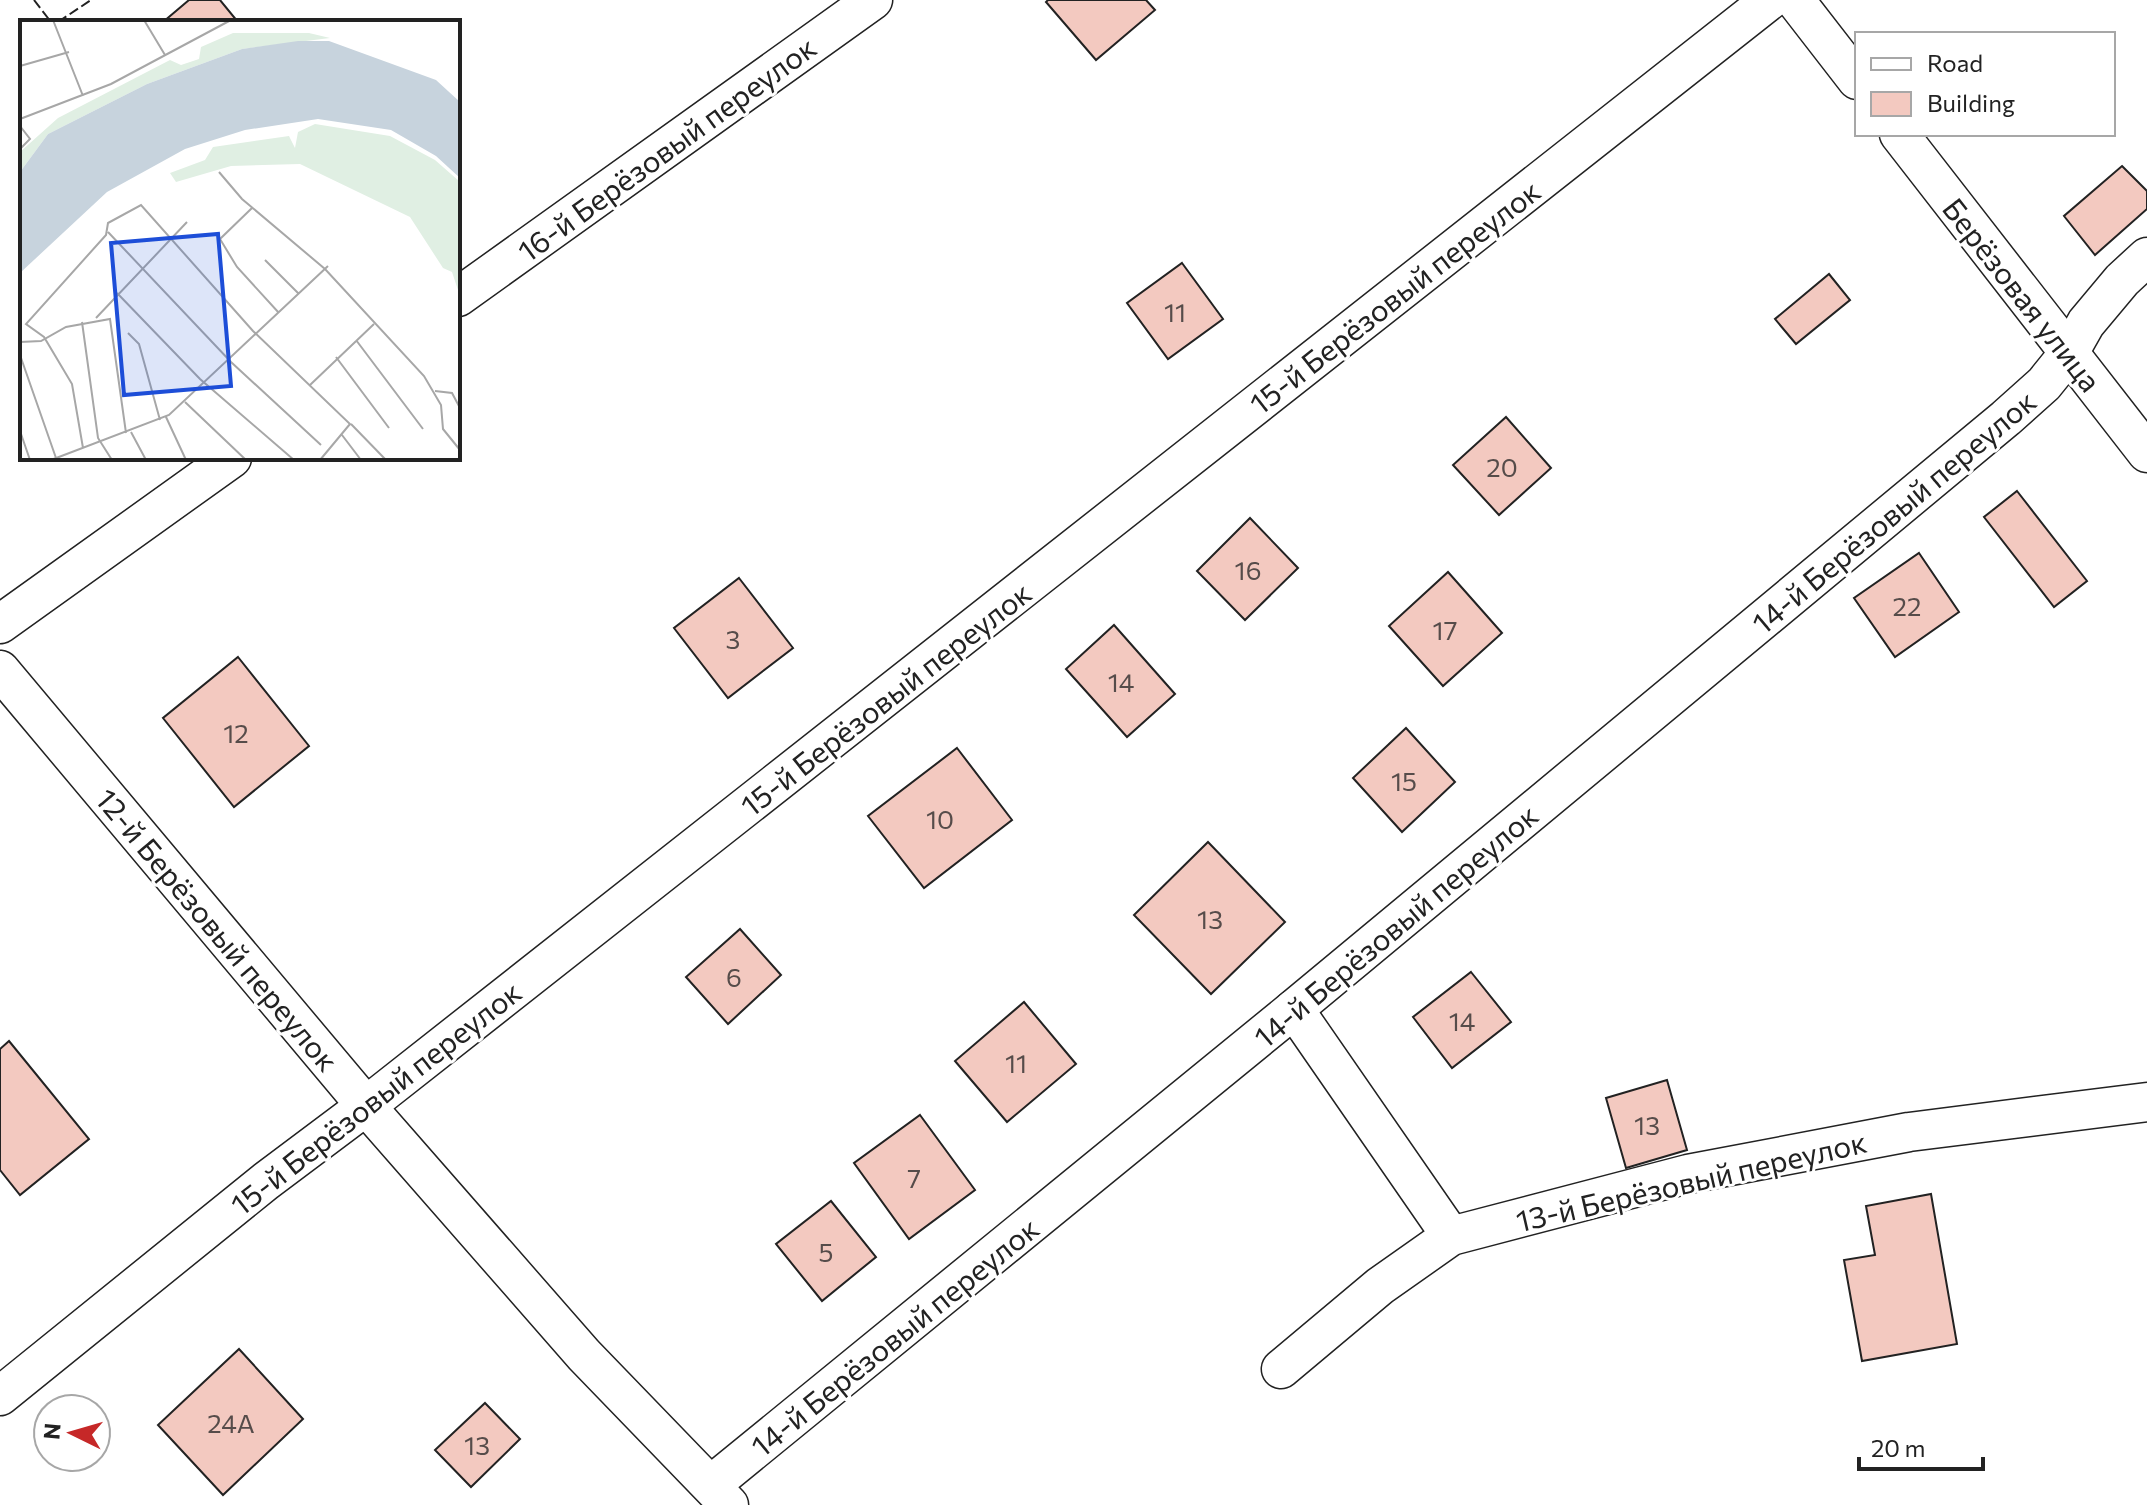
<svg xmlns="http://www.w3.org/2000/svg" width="2147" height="1505" font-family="Commissioner,sans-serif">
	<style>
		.building { fill: #f3c9c0; stroke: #222; stroke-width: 2 }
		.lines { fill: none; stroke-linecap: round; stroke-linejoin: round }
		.street-casing { stroke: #222; stroke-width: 41 }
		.street { stroke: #fff; stroke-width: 38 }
		.fence { stroke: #222; stroke-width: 2; stroke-dasharray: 10 4; stroke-linecap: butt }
		.labels { text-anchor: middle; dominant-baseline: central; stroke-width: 6; stroke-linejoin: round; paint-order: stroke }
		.number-label { font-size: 26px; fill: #564c4a }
		.street-label { font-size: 30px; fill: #222; stroke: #fff }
		.inset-road { fill: none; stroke: #a7a7a7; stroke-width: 2 }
		.view { fill: #1d4ed8; fill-opacity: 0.15; stroke: #1d4ed8; stroke-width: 4 }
		.inset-edge { fill: none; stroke: #222; stroke-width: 4 }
	</style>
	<rect width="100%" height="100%" fill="#fff"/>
	<!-- building -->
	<g class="building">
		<path d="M 189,0 L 220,0 L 238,22 L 163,22 Z"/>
		<path d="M 1048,0 L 1146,0 L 1155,10 L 1096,60 L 1046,2 Z"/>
		<path d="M 2122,166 L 2147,191 L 2147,209 L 2095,255 L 2064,216 Z"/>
		<path d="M 1182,263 L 1223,319 L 1168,359 L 1127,303 Z"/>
		<path d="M 1829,274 L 1850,300 L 1796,344 L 1775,319 Z"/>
		<path d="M 1506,417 L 1551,468 L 1499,515 L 1453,465 Z"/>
		<path d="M 2017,491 L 2087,581 L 2054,607 L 1984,517 Z"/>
		<path d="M 1250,518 L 1298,568 L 1245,620 L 1197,571 Z"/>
		<path d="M 1919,553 L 1959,612 L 1895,657 L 1854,598 Z"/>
		<path d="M 1448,572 L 1502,633 L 1443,686 L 1389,626 Z"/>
		<path d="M 739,578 L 793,648 L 728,698 L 674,628 Z"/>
		<path d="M 1114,625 L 1175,694 L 1127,737 L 1066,669 Z"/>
		<path d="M 238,657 L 309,746 L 234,807 L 163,718 Z"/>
		<path d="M 1406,728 L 1455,782 L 1402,832 L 1353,778 Z"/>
		<path d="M 957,748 L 1012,820 L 924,888 L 868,816 Z"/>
		<path d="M 1208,842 L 1285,922 L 1211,994 L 1134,915 Z"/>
		<path d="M 740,929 L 781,975 L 728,1024 L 686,977 Z"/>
		<path d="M 1471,972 L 1511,1022 L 1452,1068 L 1413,1017 Z"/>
		<path d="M 1024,1002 L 1076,1064 L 1007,1122 L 955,1061 Z"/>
		<path d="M 9,1041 L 89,1139 L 20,1195 L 0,1170 L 0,1049 Z"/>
		<path d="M 1667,1080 L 1687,1150 L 1626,1168 L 1606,1098 Z"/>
		<path d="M 920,1115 L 975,1190 L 909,1239 L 854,1163 Z"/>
		<path d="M 1931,1194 L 1957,1344 L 1862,1361 L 1844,1260 L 1875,1255 L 1866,1206 Z"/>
		<path d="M 831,1201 L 876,1257 L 822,1301 L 776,1244 Z"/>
		<path d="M 239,1349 L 303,1419 L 223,1495 L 158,1425 Z"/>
		<path d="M 485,1403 L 520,1439 L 471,1487 L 435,1450 Z"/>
	</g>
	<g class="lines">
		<!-- street casing -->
		<g class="street-casing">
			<g id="street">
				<path d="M 1795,0 L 1857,80"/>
				<path d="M 1899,134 L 2147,453"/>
				<path d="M 458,297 L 873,0"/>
				<path d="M 0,624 L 232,458"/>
				<path d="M 0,670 L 366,1106 L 584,1355 L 729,1505"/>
				<path d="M 1294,1009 L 1451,1236"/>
				<path d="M 1281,1369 L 1380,1286 L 1451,1236 L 1688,1174 L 1909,1132 L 2147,1102"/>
				<path d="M 0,1396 L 266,1181 L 366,1106 L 1770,0"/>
				<path d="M 711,1485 L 1294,1009 L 2006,418 L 2044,384 L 2069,353 L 2086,323 L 2122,280 L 2147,257"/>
			</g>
		</g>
		<!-- street -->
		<use href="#street" class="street"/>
		<!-- fence -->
		<g class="fence">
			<path d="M 34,0 L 51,22"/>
			<path d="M 58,22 L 91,0"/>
		</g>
	</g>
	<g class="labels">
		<!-- number labels -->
		<g class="number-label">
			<text x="1175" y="311">11</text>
			<text x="1502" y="466">20</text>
			<text x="1248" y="569">16</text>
			<text x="1907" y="605">22</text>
			<text x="1445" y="629">17</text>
			<text x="733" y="638">3</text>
			<text x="1121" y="681">14</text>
			<text x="236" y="732">12</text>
			<text x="1404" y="780">15</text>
			<text x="940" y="818">10</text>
			<text x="1210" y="918">13</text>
			<text x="734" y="976">6</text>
			<text x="1462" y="1020">14</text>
			<text x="1016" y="1062">11</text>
			<text x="1647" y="1124">13</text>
			<text x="914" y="1177">7</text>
			<text x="826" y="1251">5</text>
			<text x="231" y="1422">24А</text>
			<text x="477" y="1444">13</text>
		</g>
		<!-- street labels -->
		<g class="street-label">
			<text transform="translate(666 148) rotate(-36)">16-й Берёзовый переулок</text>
			<text transform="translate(2023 294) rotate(52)">Берёзовая улица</text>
			<text transform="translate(1394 296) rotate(-38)">15-й Берёзовый переулок</text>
			<text transform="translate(1893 511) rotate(-40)">14-й Берёзовый переулок</text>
			<text transform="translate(885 698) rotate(-38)">15-й Берёзовый переулок</text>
			<text transform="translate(1395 925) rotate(-40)">14-й Берёзовый переулок</text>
			<text transform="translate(218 929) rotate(50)">12-й Берёзовый переулок</text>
			<text transform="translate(375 1097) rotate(-38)">15-й Берёзовый переулок</text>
			<text transform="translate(1691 1180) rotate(-13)">13-й Берёзовый переулок</text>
			<text transform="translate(894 1336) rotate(-39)">14-й Берёзовый переулок</text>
		</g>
	</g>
	<!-- overview -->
	<g transform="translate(20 20)">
		<rect width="440" height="440" fill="#fff"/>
		<path d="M 213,13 L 289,13 L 310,18 L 222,29 L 127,64 L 28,114 L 0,152 L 0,132 L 38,98 L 150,40 L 161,45 L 179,39 L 181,27 ZM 295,104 L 370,116 L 415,140 L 439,161 L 440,276 L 432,252 L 423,248 L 390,197 L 280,144 L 211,146 L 156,162 L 150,153 L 185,140 L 193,127 L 269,116 L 275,128 L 278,112 Z" fill="#e0efe3"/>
		<path d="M 278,21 L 309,21 L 416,60 L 440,82 L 440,158 L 416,136 L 371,110 L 298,99 L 225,110 L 165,129 L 87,172 L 0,253 L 0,152 L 28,114 L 127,64 L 222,29 Z" fill="#c7d3dd"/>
		<path class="inset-road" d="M 33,0 L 63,76M 124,0 L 145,35M 0,46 L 49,32M 0,99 L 91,64 L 211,0M 0,106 L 10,119 L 0,129M 199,152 L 222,179 L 305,249 L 404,356 L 421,385 L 423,409 L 440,430M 232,188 L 200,219 L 217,247 L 259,293M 88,212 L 211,342 L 301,425M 245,240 L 279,274M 97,273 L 180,359 L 274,440M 76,298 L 167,202M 62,302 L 78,418 L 92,440M 108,313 L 119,324 L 140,400M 336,320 L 403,409M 0,322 L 21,321 L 46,307 L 90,299 L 106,413M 0,335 L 36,438M 316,337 L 369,408M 290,365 L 354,304M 415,371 L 432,373 L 440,388M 165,382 L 226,440M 146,397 L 166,440M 331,404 L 366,440M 0,411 L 10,440M 111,412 L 126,440M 322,415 L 341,440M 63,428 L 52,364 L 24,317 L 6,304 L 86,215 L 88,203 L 121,185 L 233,311 L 330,404 L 300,440M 31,440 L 149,395 L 308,246"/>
		<path class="view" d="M 198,214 L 211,366 L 104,375 L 91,223 Z"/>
		<rect width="440" height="440" class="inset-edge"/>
	</g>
	<!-- legend -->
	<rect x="1855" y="32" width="260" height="104" fill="#ffffff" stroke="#a7a7a7" stroke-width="2"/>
	<rect x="1871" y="58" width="40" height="12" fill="#ffffff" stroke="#a7a7a7" stroke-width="2"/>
	<text x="1927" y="72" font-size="24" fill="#222222">Road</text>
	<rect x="1871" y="92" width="40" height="24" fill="#f3c9c0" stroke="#a7a7a7" stroke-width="2"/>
	<text x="1927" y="112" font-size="24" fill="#222222">Building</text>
	<!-- north arrow -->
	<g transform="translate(72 1433) rotate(275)"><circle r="38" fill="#ffffff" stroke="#a7a7a7" stroke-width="2"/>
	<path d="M0-6L14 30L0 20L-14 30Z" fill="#c62828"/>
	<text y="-12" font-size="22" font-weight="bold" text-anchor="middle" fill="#222222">N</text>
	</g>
	<!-- scale -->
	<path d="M1859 1457v12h124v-12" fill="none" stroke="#222222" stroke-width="4"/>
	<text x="1871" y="1457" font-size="24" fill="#222222" stroke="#ffffff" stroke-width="6" paint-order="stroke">20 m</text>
</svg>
